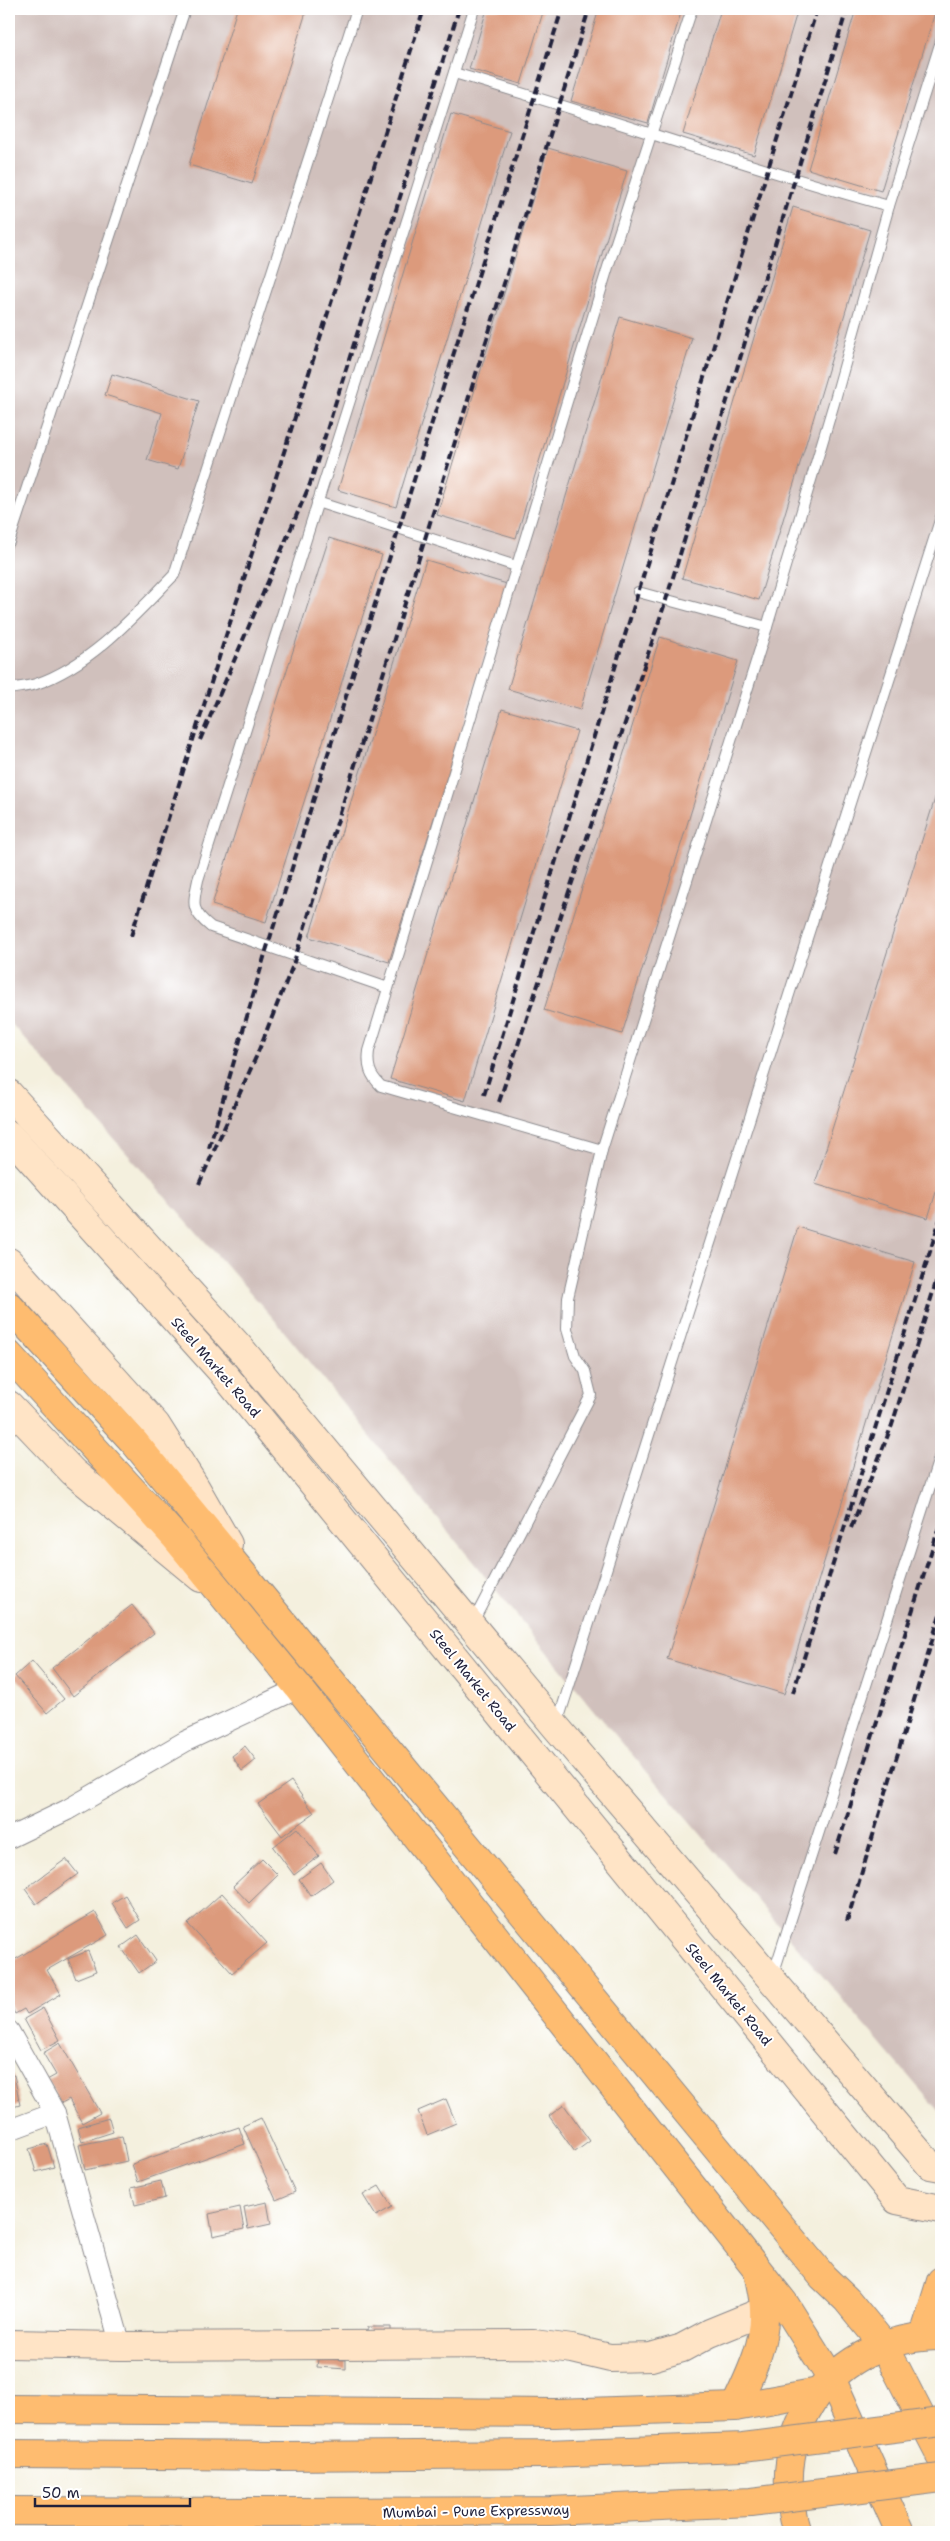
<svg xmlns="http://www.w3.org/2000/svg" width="950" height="2541" font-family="'Shantell Sans',sans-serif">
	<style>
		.industrial { fill: #d0c0bc }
		.building { fill: #dc9a7c }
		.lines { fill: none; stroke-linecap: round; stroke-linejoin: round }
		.lane-casing { stroke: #8b898c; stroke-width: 12 }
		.street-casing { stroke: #8b898c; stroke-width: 22 }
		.secondary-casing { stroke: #8b898c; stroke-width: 30 }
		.highway-casing { stroke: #8b898c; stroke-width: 30 }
		.lane { stroke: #fff; stroke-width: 10 }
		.street { stroke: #fff; stroke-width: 20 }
		.secondary { stroke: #ffe4c6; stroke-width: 28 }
		.highway { stroke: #febc70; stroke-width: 28 }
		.rail { stroke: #22223b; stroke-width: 4; stroke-dasharray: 8 4; stroke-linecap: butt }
		.highway-bridge-casing { stroke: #8b898c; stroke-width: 30; stroke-linecap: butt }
		.highway-bridge { stroke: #febc70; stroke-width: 28 }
		.labels { text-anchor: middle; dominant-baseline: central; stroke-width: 4; stroke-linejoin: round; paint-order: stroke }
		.street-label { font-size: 14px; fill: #22223b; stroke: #fff }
	</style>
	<rect width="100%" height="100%" fill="#fff"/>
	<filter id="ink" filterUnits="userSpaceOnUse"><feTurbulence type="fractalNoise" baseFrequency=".02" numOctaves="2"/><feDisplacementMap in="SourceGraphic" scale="10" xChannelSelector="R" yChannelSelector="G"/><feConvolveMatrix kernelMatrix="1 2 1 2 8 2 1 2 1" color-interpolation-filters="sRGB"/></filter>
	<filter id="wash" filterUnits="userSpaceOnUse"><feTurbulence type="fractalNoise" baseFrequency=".0096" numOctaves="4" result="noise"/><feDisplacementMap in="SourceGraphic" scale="20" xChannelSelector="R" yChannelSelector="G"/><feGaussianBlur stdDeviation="1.12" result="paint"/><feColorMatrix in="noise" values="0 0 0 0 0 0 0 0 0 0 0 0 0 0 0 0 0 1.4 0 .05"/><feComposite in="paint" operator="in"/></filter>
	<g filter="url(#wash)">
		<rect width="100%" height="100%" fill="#f4f0de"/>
		<!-- industrial -->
		<path class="industrial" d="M 9,9 L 941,9 L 941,2114 L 605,1723 L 273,1318 L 9,1021 Z"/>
		<g id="blocks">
			<!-- building -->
			<g class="building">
				<path d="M 237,9 L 307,9 L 252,184 L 189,165 Z"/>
				<path d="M 487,9 L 544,9 L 521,84 L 469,69 Z"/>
				<path d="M 599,9 L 682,9 L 648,123 L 571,101 Z"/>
				<path d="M 721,9 L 798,9 L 754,155 L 683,134 Z"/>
				<path d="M 856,9 L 936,9 L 881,191 L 808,169 Z"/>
				<path d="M 451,114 L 510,131 L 396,507 L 338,490 Z"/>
				<path d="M 548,148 L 627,171 L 516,538 L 437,515 Z"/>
				<path d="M 793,207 L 870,230 L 759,600 L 682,578 Z"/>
				<path d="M 620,317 L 692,338 L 580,710 L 508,689 Z"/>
				<path d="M 112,374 L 199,401 L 178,469 L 147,460 L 162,413 L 105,395 Z"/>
				<path d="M 329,538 L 382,555 L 266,922 L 212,905 Z"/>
				<path d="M 426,560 L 507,584 L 389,962 L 309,937 Z"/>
				<path d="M 660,637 L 738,661 L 622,1034 L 544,1010 Z"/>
				<path d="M 502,709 L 577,731 L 465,1101 L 390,1079 Z"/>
				<path d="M 941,779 L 941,1176 L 928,1218 L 815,1184 Z"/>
				<path d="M 798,1227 L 915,1262 L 784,1694 L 667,1659 Z"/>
				<path d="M 132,1605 L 154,1633 L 73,1696 L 52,1668 Z"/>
				<path d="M 32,1661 L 64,1699 L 47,1713 L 15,1676 Z"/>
				<path d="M 245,1746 L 256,1760 L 242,1771 L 232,1756 Z"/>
				<path d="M 291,1781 L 314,1813 L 282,1836 L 258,1804 Z"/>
				<path d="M 297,1828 L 319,1856 L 294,1875 L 273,1847 Z"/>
				<path d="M 66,1859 L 78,1874 L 36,1904 L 25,1889 Z"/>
				<path d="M 262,1859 L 278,1875 L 249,1903 L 233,1886 Z"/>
				<path d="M 321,1863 L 333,1880 L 311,1896 L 299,1879 Z"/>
				<path d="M 222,1893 L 267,1943 L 232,1973 L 188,1924 Z"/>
				<path d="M 125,1895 L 140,1920 L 128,1928 L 112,1903 Z"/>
				<path d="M 95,1912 L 108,1935 L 47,1970 L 61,1994 L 27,2014 L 24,2009 L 15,2014 L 9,2003 L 9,1963 Z"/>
				<path d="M 138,1935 L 156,1961 L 139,1973 L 121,1947 Z"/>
				<path d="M 88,1951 L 96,1971 L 76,1979 L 68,1959 Z"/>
				<path d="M 43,2008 L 60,2040 L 41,2050 L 24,2019 Z"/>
				<path d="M 60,2043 L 100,2113 L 82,2123 L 69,2099 L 60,2104 L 47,2080 L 56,2075 L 43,2053 Z"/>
				<path d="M 14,2075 L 20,2105 L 9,2108 L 9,2076 Z"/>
				<path d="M 446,2099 L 456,2123 L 427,2135 L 418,2111 Z"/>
				<path d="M 564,2105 L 590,2141 L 575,2152 L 549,2116 Z"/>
				<path d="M 109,2118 L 113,2132 L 82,2142 L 78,2127 Z"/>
				<path d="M 261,2118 L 295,2192 L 276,2200 L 243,2126 Z"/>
				<path d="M 239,2127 L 245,2144 L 138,2182 L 132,2164 Z"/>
				<path d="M 122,2136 L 127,2161 L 85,2170 L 79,2145 Z"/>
				<path d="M 47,2144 L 54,2167 L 36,2172 L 29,2149 Z"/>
				<path d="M 161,2181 L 165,2198 L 135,2205 L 131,2188 Z"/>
				<path d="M 379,2186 L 392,2207 L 376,2216 L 363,2195 Z"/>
				<path d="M 267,2202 L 271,2224 L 248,2229 L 244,2207 Z"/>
				<path d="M 240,2207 L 244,2229 L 213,2236 L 209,2214 Z"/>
				<path d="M 368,2327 L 391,2327 L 391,2337 L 369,2337 Z"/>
				<path d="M 318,2359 L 346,2360 L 346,2369 L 317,2367 Z"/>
			</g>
		</g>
	</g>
	<g filter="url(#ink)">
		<use href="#blocks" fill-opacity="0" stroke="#8b898c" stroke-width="1"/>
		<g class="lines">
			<!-- lane casing -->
			<g class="lane-casing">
				<g id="lane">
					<path d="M 454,73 C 600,115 743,166 889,206"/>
					<path d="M 317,502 L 516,566"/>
					<path d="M 9,542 L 185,9"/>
					<path d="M 638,592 L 767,627"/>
					<path d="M 9,689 C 17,687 27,687 36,684 C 91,665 135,615 174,575 L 357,9"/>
					<path d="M 388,988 L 211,927 C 190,910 193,904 198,880 C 288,589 384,300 474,9"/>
					<path d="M 602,1150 L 381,1086 C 370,1075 367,1067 369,1051 L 608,267 L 692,9"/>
					<path d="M 472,1624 L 591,1395 L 585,1371 L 575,1356 L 567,1329 L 568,1298 L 602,1150 L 767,627 L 834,403 L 889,206 L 941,41"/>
					<path d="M 557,1724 L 941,517"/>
					<path d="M 773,1975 L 941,1452"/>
				</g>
			</g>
			<!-- street casing -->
			<g class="street-casing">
				<g id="street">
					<path d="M 9,1838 L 67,1810 L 186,1741 L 299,1688"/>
					<path d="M 9,2031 L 55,2113 L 121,2346"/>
					<path d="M 9,2130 L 55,2113"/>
				</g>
			</g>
			<!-- secondary casing -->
			<g class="secondary-casing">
				<g id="secondary">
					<path d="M 9,1094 L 240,1348 L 556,1727 L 930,2165 L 941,2167"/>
					<path d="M 9,1135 L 222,1372 L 897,2200 L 941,2209"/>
					<path d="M 9,1262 L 156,1425 L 194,1485 L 228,1544"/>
					<path d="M 9,1405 L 73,1472 L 201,1578"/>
					<path d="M 9,2344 L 121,2346 L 534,2344 L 572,2349 L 610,2358 L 651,2357 L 682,2348 L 710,2333 L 764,2311"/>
				</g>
			</g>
			<!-- highway casing -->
			<g class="highway-casing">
				<g id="highway">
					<path d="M 9,1306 L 134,1442 L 823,2277 L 847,2300 L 884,2345 L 941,2456"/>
					<path d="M 9,1355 L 176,1538 L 299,1688 L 784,2303 L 831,2378 L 900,2532"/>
					<path d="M 924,2336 L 941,2281"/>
					<path d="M 735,2407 C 749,2377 766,2344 764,2310 C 764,2297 760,2284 758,2271"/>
					<path d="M 9,2409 L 555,2413 L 735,2407 L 819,2392"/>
					<path d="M 9,2454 L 281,2456"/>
					<path d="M 9,2511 L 280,2512"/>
					<path d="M 797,2532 C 764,2430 834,2336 941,2336"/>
				</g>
			</g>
			<!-- lane -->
			<use href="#lane" class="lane"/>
			<!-- street -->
			<use href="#street" class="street"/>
			<!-- secondary -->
			<use href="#secondary" class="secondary"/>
			<!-- highway -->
			<use href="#highway" class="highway"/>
			<!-- rail -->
			<g class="rail">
				<path d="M 200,740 L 310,484 L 459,9"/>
				<path d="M 131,936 L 424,9"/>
				<path d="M 484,1095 L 817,9"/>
				<path d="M 499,1102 L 666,600 L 847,9"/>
				<path d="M 209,1148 L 265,954 L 562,9"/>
				<path d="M 199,1184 L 256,1057 L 293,965 L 589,9"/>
				<path d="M 851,1528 L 892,1425 L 941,1266"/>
				<path d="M 793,1693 L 941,1216"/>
				<path d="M 835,1854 L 941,1521"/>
				<path d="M 847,1921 L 941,1611"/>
			</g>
			<!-- highway-bridge casing -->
			<g class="highway-bridge-casing">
				<g id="highway-bridge">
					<path d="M 281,2456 L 546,2454 L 743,2447 L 941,2422"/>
					<path d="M 280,2512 L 550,2511 L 751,2502 L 941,2478"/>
				</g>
			</g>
			<!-- highway-bridge -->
			<use href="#highway-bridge" class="highway-bridge"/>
		</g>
	</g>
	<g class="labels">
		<!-- street labels -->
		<g class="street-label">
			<text transform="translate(216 1367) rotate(49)">Steel Market Road</text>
			<text transform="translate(473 1680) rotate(51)">Steel Market Road</text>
			<text transform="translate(729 1994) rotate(51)">Steel Market Road</text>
			<text transform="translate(476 2511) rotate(-1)">Mumbai - Pune Expressway</text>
		</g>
	</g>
	<!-- margin -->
	<rect width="950" height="2541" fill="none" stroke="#fff" stroke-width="30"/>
	<!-- scale -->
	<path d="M35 2498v8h155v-8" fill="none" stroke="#22223b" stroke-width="2.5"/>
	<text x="42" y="2498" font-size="15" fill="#22223b" stroke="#ffffff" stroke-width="4" paint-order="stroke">50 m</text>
</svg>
